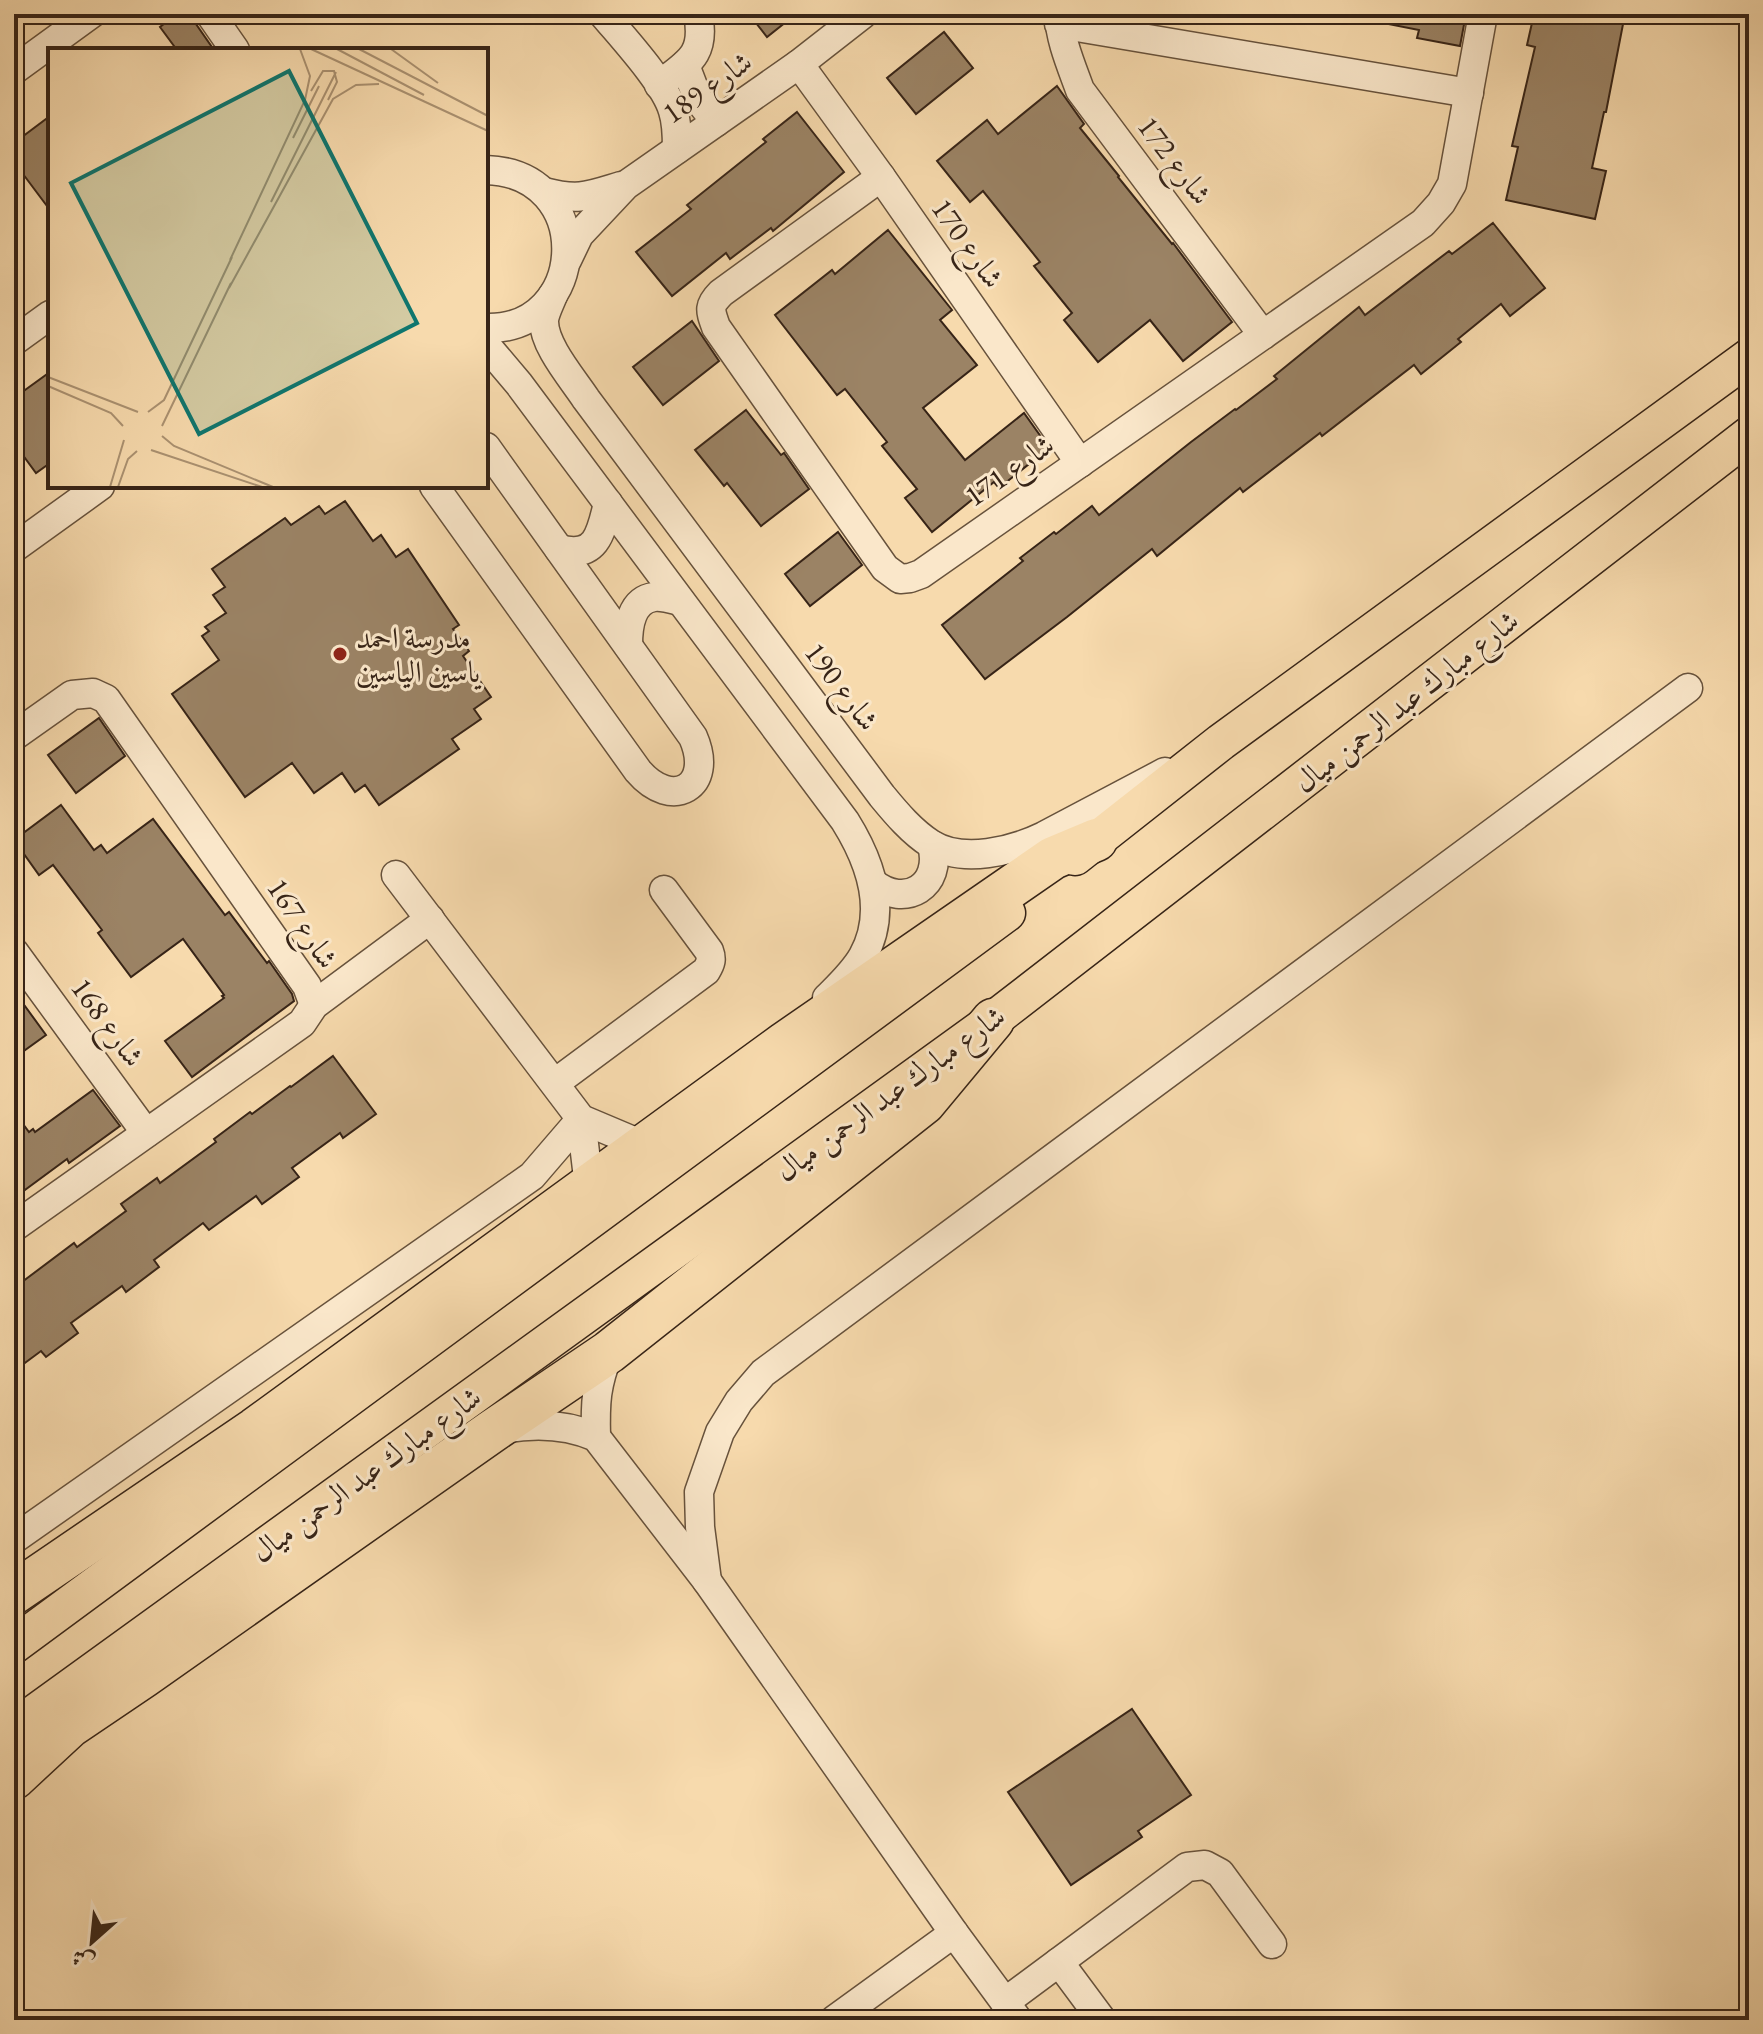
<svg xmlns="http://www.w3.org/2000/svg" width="1763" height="2034" font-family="'EB Garamond',Amiri,serif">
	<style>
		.building { fill: #9b8365; stroke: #372417; stroke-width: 2 }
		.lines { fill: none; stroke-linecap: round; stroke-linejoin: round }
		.minor-casing { stroke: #67523c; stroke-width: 31 }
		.major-casing { stroke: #372417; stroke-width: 39 }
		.highway-casing { stroke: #372417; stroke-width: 45 }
		.minor { stroke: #fae7ca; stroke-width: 28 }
		.major { stroke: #f7daad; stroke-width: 36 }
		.highway { stroke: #f7daad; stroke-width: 42 }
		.poi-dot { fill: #8f2418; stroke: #fae7ca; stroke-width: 3 }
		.labels { text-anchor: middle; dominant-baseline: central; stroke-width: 6; stroke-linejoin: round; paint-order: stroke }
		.street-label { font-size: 30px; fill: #372417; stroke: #fae7ca }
		.poi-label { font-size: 30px; fill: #372417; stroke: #fae7ca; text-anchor: start }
		.inset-road { fill: none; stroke: #aa9171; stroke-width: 2 }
		.view { fill: #0f766e; fill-opacity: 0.15; stroke: #0f766e; stroke-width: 4 }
		.inset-edge { fill: none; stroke: #372417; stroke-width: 4 }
	</style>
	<rect width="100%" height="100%" fill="#f7daad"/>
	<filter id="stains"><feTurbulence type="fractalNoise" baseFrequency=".0025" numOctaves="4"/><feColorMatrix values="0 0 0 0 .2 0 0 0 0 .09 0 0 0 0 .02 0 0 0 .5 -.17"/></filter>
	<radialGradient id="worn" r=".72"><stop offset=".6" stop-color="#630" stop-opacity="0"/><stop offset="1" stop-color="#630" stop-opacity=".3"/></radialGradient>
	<!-- building -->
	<g class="building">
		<path d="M 177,14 L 193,14 L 196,24 L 214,50 L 177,50 L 160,27 Z"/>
		<path d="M 749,14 L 796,14 L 767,37 Z"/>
		<path d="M 1378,14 L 1466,14 L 1460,46 L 1417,38 L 1419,30 L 1378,22 Z"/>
		<path d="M 1534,14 L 1600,14 L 1624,19 L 1606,112 L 1604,112 L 1592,168 L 1606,171 L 1595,219 L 1506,200 L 1518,147 L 1512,146 L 1535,47 L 1527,45 Z"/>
		<path d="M 944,32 L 973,68 L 916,114 L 887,78 Z"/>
		<path d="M 1057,86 L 1084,124 L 1080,128 L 1119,176 L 1118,177 L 1172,244 L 1173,243 L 1232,322 L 1183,361 L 1150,320 L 1098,362 L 1064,320 L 1072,313 L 1034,266 L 1040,262 L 983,191 L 970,202 L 937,161 L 987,120 L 998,134 Z"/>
		<path d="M 797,112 L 844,172 L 773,231 L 771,228 L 730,259 L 726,253 L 672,296 L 636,252 L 691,209 L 687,205 L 766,142 L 763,139 Z"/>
		<path d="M 50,116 L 50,210 L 14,162 L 14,143 Z"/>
		<path d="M 1493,223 L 1545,288 L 1510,316 L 1501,304 L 1458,339 L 1461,342 L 1421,374 L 1414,365 L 1322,436 L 1320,433 L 1243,492 L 1240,488 L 1157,556 L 1152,549 L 1067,617 L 985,679 L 942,625 L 1023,561 L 1020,558 L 1054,532 L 1056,534 L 1092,506 L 1099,515 L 1191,442 L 1235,409 L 1236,410 L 1277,379 L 1274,376 L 1359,307 L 1365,315 L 1449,251 L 1452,254 Z"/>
		<path d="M 888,230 L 952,310 L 940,320 L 977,365 L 923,408 L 965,460 L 1024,413 L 1049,448 L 999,488 L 994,482 L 932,532 L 905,498 L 917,489 L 882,446 L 887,442 L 845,389 L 837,395 L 775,315 L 832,270 L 835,274 Z"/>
		<path d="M 692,321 L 719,361 L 663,405 L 633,367 Z"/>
		<path d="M 50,372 L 50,463 L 36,473 L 14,443 L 14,398 Z"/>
		<path d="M 746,410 L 781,455 L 784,453 L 809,489 L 761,526 L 727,483 L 724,486 L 695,450 Z"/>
		<path d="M 345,501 L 373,541 L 381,535 L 396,557 L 408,549 L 459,625 L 453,629 L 469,651 L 463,656 L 491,697 L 474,709 L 481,719 L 452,739 L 459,749 L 379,805 L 365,785 L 355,792 L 342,773 L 314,793 L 292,763 L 245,797 L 172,694 L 219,660 L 202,636 L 209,631 L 205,627 L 226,613 L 213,595 L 225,587 L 212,569 L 285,518 L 291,525 L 319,506 L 325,514 Z"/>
		<path d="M 838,532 L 862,565 L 810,606 L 785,574 Z"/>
		<path d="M 99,718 L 125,756 L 76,793 L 48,755 Z"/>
		<path d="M 61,805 L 94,850 L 101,845 L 107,853 L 153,819 L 225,915 L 229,912 L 267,963 L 269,961 L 292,994 L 294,1001 L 192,1077 L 165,1041 L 224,998 L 222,996 L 224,995 L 183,939 L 131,977 L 98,933 L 102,930 L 53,865 L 39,875 L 14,840 Z"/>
		<path d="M 14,991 L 46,1035 L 14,1058 Z"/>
		<path d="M 333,1056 L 376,1114 L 343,1138 L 340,1133 L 292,1168 L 299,1177 L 262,1204 L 256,1196 L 209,1230 L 203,1223 L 154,1260 L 159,1267 L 126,1292 L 122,1286 L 71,1323 L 78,1333 L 46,1357 L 41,1351 L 14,1371 L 14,1288 L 74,1243 L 77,1247 L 126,1211 L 121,1204 L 157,1178 L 160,1183 L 216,1142 L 214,1139 L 250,1112 L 252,1114 L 290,1086 L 291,1087 Z"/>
		<path d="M 93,1090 L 120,1126 L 69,1163 L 67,1159 L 14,1198 L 14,1112 L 29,1132 L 33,1129 L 35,1132 Z"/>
		<path d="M 1132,1709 L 1191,1795 L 1138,1831 L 1142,1837 L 1071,1885 L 1008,1792 Z"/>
	</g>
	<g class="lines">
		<!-- minor casing -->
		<g class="minor-casing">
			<g id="minor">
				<path d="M 210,14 L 235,50"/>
				<path d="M 603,14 C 623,38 665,83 673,111 C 677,123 677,136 677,149"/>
				<path d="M 1059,14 C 1060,40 1071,65 1080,90 L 1263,335"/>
				<path d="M 1059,24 L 1469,93"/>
				<path d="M 799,64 L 881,177 L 1080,463"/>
				<path d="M 685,65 L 698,99 L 716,122"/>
				<path d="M 14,70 L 91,14"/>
				<path d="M 659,85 C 689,62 706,55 698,14"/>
				<path d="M 486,170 C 597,173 589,331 486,328"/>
				<path d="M 881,177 L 721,293 C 708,306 710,310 716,327 L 885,568 L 900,579 L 910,578 L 921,574 L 1423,223 L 1441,203 L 1452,184 L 1483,14"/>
				<path d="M 544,192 C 579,201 588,196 621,186"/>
				<path d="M 567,260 L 579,235 L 626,185 L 799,64 L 863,14"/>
				<path d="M 553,295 C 550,303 545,312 544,320 C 543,345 573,379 586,399 L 882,796 C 896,813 912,832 931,844 C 963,864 1013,851 1044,836 L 1165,772"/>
				<path d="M 14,341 L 50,315"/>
				<path d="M 486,345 L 519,384 L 845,821 C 870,861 888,911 863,956 C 854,972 840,985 827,998"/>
				<path d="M 434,486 L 638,771 C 672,811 715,787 693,737 L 486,447"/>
				<path d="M 14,548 L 100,486"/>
				<path d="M 559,549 C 596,559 601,534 608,503"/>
				<path d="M 628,645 C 628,627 631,600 654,597 C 662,596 672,599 680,601"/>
				<path d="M 14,736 L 72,695 L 93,693 L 106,699 L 307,986 L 314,1005"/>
				<path d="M 396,875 L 581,1119 L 645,1146"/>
				<path d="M 873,883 C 905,909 943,886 932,845"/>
				<path d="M 14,952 L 146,1133"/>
				<path d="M 555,1083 L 706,971 C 711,963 712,959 709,951 L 664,890"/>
				<path d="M 581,1119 L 589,1186"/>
				<path d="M 14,1227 L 302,1023 L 314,1005 L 430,919"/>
				<path d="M 503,1429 C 535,1423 566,1424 596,1437 L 707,1581 L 954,1933 L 1018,2020"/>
				<path d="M 596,1437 C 595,1402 596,1385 609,1352"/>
				<path d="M 14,1539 L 532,1176 L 581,1119"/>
				<path d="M 707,1581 L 700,1527 L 699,1492 L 720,1432 L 739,1401 L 763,1373 L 1688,688"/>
				<path d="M 1059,1962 L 1102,2020"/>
				<path d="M 1005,2002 L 1187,1867 L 1205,1865 L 1220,1873 L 1272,1944"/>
				<path d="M 834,2020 L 954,1933"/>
			</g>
		</g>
		<!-- major casing -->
		<g class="major-casing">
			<g id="major">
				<path d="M 1075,857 L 1221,742 L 1749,357"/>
				<path d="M 14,1645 L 1007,913"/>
				<path d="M 14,1728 L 993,1020 L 1749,435"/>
			</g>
		</g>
		<!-- highway casing -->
		<g class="highway-casing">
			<g id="highway">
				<path d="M 14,1593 L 255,1429 L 785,1043 L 1053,858 L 1096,840"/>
				<path d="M 14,1778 L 70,1726 L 144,1676 L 491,1432 L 609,1352 L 924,1103 L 993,1020"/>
			</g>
		</g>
		<!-- minor -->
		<use href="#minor" class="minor"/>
		<!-- major -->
		<use href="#major" class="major"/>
		<!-- highway -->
		<use href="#highway" class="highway"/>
	</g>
	<!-- markers -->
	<circle class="poi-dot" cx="340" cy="654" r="8"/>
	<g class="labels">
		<!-- street labels -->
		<g class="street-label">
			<text transform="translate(707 87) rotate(-35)">شارع 189</text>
			<text transform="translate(1175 160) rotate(53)">شارع 172</text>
			<text transform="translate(968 243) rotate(55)">شارع 170</text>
			<text transform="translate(1009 470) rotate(-35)">شارع 171</text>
			<text transform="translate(842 686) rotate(53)">شارع 190</text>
			<text transform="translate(1406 701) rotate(-38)">شارع مبارك عبد الرحمن ميال</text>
			<text transform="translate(303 923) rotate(56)">شارع 167</text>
			<text transform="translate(108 1022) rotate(54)">شارع 168</text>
			<text transform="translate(890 1093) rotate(-36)">شارع مبارك عبد الرحمن ميال</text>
			<text transform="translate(366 1474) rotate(-36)">شارع مبارك عبد الرحمن ميال</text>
		</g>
		<!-- poi labels -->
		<g class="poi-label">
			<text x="356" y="637">مدرسة احمد<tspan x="356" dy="34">ياسين الياسين</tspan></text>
		</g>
	</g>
	<!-- overview -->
	<g transform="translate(48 48)">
		<rect width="440" height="440" fill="#f7daad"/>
		<path class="inset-road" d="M 263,1 L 440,83M 289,1 L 376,47M 311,1 L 440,68M 343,1 L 390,35M 263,43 L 275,23 L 286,23 L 289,34 L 280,52M 245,90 L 271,38M 223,154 L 288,24M 182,212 L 257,52 L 262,28 L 252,1M 181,240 L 285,51 L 308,37 L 331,36M 0,329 L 90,364M 0,338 L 63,365 L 75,378M 100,364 L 116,352 L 184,209M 114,378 L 183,235M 114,388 L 126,398 L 225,439M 103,402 L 214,439M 62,439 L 76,392M 70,439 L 80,411 L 89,403"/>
		<path class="view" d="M 241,23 L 369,275 L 151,386 L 23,135 Z"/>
		<rect width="440" height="440" class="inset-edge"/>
	</g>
	<!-- margin -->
	<rect width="1763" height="2034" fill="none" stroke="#f7daad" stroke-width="48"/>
	<rect x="16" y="16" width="1731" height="2002" fill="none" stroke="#372417" stroke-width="4"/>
	<rect x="24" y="24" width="1715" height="1986" fill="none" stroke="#372417" stroke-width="2"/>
	<!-- north arrow -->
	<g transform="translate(92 1942) rotate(207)" stroke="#fae7ca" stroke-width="6" paint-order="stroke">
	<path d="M0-6L14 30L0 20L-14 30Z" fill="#372417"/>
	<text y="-12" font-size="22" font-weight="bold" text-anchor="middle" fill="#372417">ش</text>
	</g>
	<rect width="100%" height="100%" filter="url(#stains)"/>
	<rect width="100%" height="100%" fill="url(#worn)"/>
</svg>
